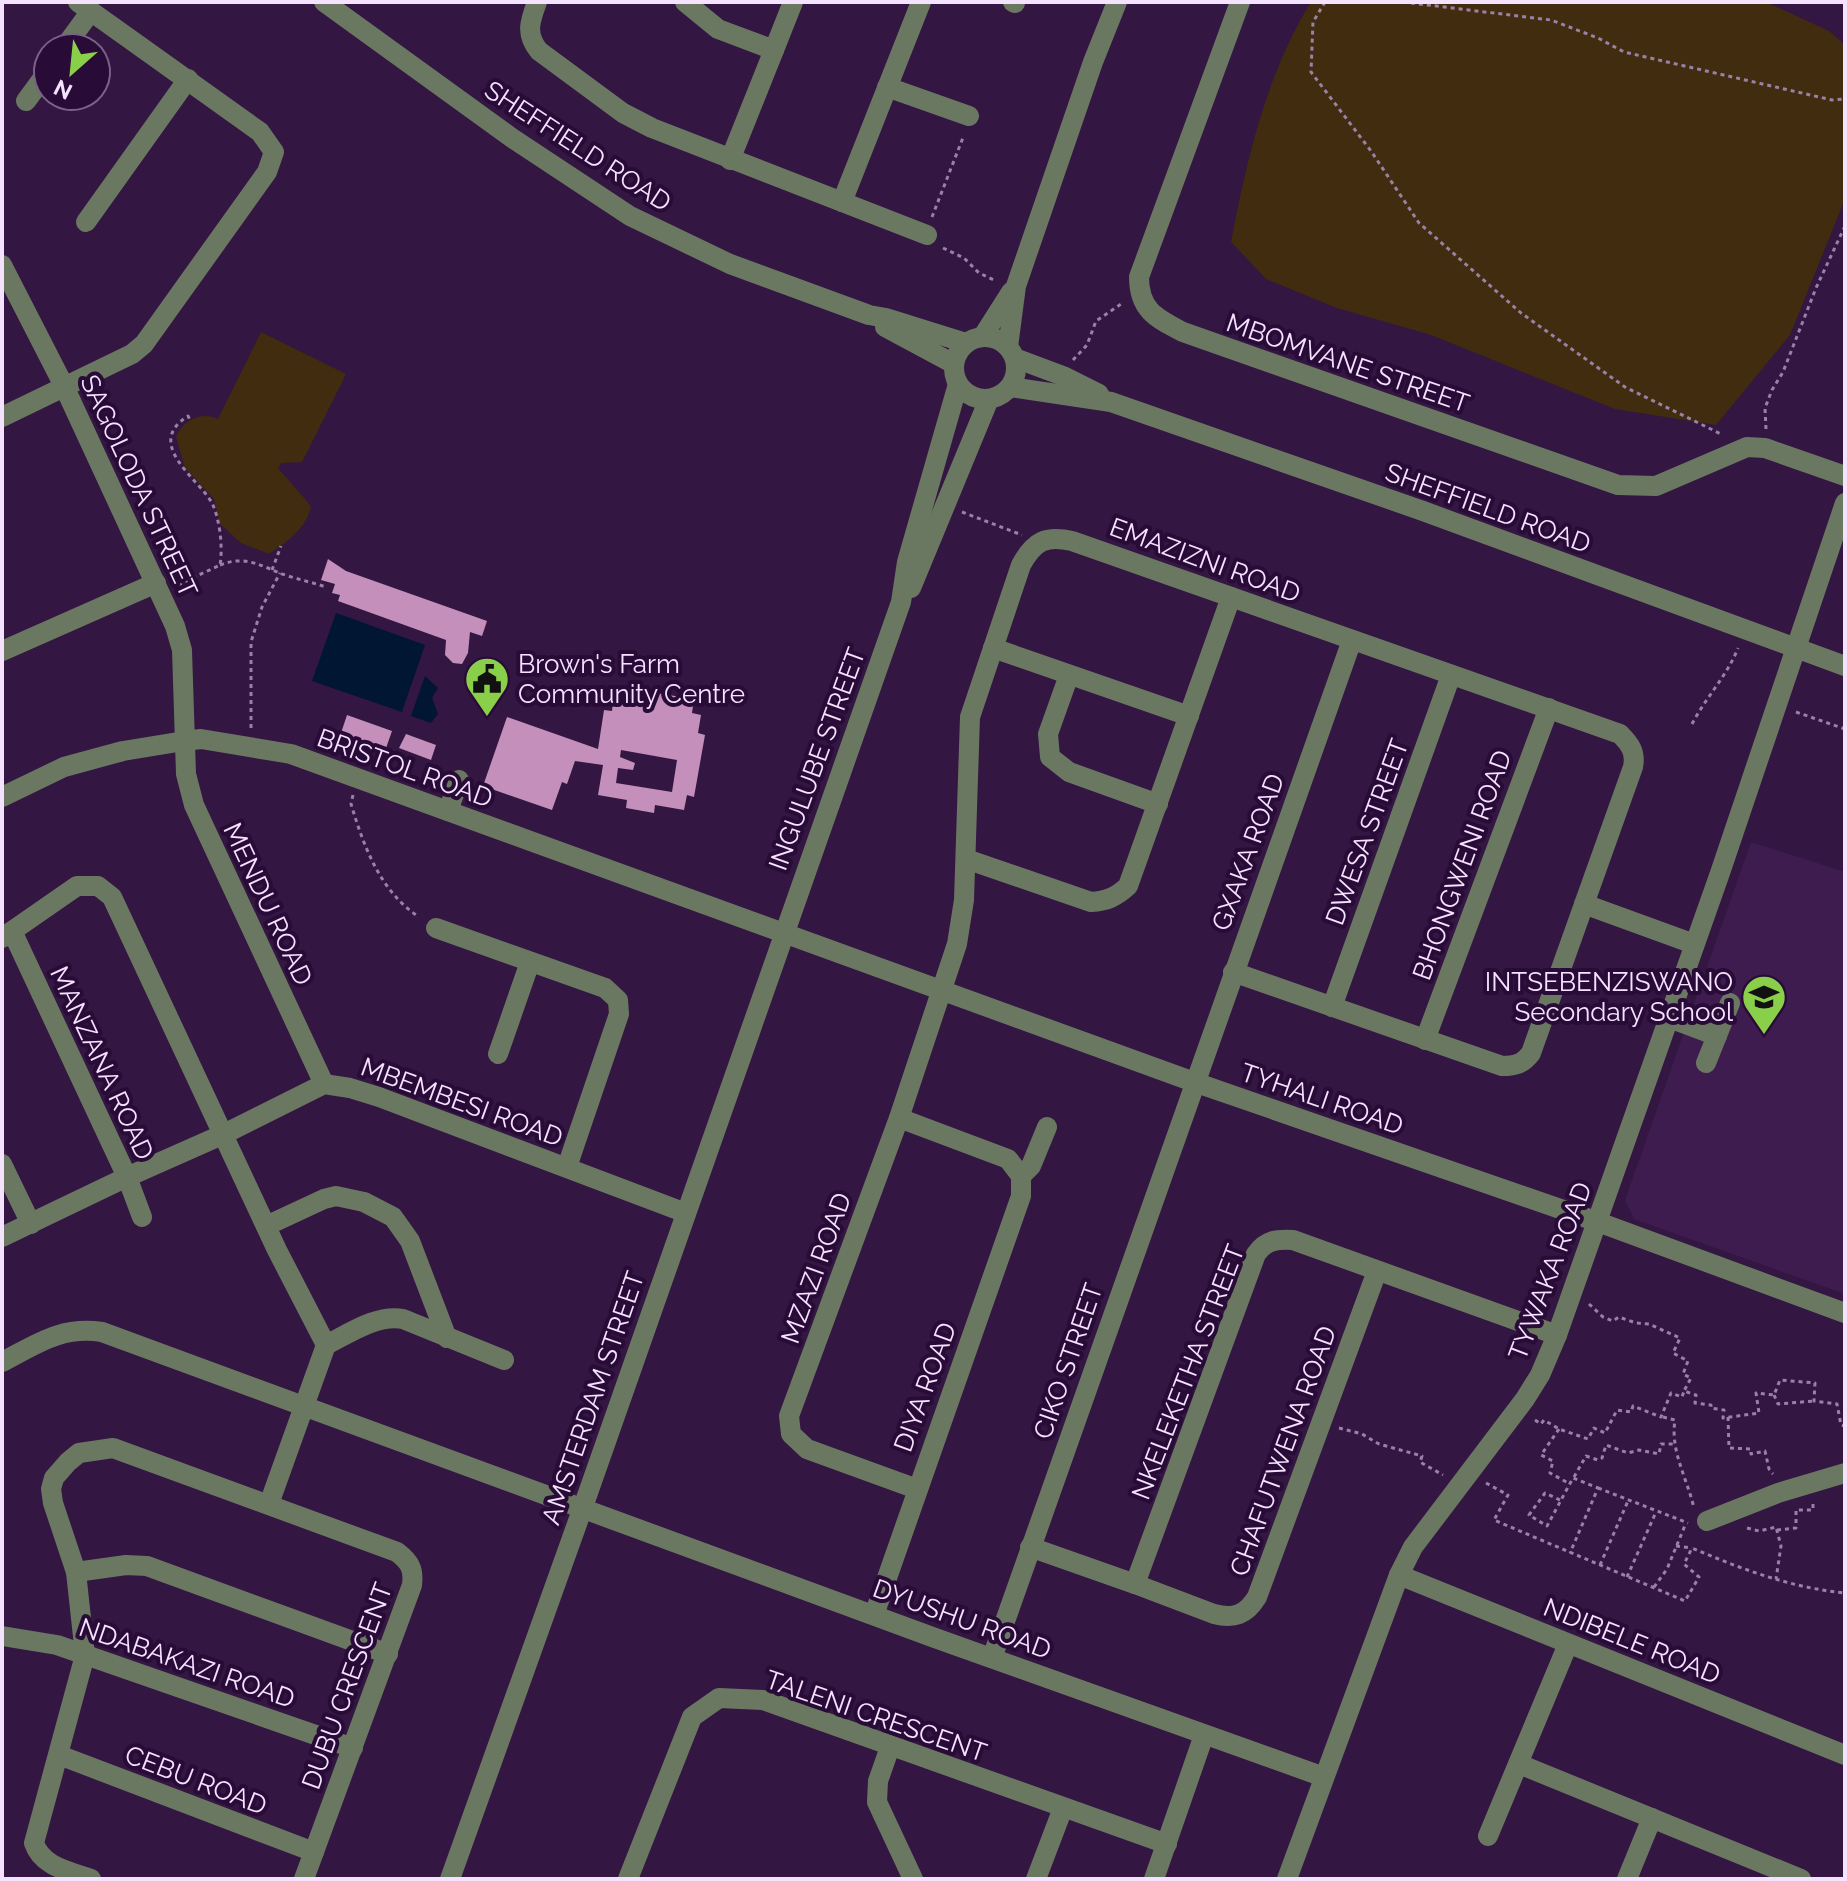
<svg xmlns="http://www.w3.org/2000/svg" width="1847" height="1881" font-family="Raleway,sans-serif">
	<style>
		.built { fill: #3e1c4f }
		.green { fill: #412c0f }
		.water { fill: #001632 }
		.building { fill: #c490bb; fill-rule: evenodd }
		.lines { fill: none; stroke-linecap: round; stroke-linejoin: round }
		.path { stroke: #9982a6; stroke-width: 3; stroke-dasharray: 4 4; stroke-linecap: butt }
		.minor { stroke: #6b7861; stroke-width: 20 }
		.labels { text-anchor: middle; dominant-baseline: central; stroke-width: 8; stroke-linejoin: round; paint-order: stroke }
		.street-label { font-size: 26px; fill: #f4e2ff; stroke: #290b37 }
		.poi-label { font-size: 26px; fill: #f4e2ff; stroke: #290b37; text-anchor: start }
	</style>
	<rect width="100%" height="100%" fill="#331642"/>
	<!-- built -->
	<path class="built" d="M 1751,842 L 1845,872 L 1845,1294 L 1634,1219 L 1625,1200 Z"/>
	<!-- green -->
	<g class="green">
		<path d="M 1311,2 L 1766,2 L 1829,31 L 1845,45 L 1845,199 L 1790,335 L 1716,425 L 1615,409 L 1431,335 L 1337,308 L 1266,279 L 1231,242 C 1246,162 1267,72 1311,2 Z"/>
		<path d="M 261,332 L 346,374 L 302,462 L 281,463 L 278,468 L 311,506 C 307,528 287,542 269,554 L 241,543 L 220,524 L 214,499 L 185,468 L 176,437 C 183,420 201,411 218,419 Z"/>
	</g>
	<!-- water -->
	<g class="water">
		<path d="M 336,613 L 425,645 L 402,712 L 312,681 Z"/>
		<path d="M 425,676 L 438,688 L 432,698 L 438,714 L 431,723 L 411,716 Z"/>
	</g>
	<!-- building -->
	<g class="building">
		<path d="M 328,559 L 346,571 L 487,621 L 482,636 L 470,632 L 468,653 L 462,664 L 453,663 L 445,655 L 446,640 L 338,601 L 340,595 L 332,593 L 335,584 L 321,580 Z"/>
		<path d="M 625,688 L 694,699 L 692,713 L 701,715 L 698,733 L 705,735 L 694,797 L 687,795 L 684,810 L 655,805 L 654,813 L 626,808 L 627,800 L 598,795 L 603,765 L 575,761 L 567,784 L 562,782 L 552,810 L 483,786 L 507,717 L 598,749 L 604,710 L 612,711 L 613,700 L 623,702 ZM 621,750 L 677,760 L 672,792 L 616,783 L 618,768 L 633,770 L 635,763 L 620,757 Z"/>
		<path d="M 347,715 L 392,731 L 385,751 L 341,733 Z"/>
		<path d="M 406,734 L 436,745 L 431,760 L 399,748 Z"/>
	</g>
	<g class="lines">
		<!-- path -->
		<g class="path">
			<path d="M 1325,2 L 1313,22 L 1311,72 L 1371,151 L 1419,223 L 1521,313 L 1625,387 L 1723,435"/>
			<path d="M 1403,2 L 1551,20 L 1598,38 L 1624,52 L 1832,100 L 1845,99"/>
			<path d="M 932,217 L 964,135"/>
			<path d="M 943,248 L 964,258 L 979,273 L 996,281"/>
			<path d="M 1073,360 L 1087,345 L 1096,321 L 1124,302"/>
			<path d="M 1766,429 L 1765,408 L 1772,390 L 1783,372 L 1816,288 L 1845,226"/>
			<path d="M 962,512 L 1022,535"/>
			<path d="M 220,565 C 247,554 264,568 288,576 C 301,580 314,583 326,587"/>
			<path d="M 272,570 L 281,546"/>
			<path d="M 178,585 L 220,565 C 223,547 220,520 212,503 C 199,479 143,444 188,416 L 190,420"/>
			<path d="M 1796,712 L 1845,729"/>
			<path d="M 1692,724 C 1706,697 1727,676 1738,648"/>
			<path d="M 251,728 L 251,642 L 262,607 L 280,573"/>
			<path d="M 353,795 L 351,804 C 364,847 380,891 419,917"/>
			<path d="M 1589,1304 L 1603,1317 L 1613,1321 L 1619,1317 L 1636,1323 L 1649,1324 L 1680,1338 L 1673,1353 L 1688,1361 L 1683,1374 L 1691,1378 L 1684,1391"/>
			<path d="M 1774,1395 L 1778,1404 L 1814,1401"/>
			<path d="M 1663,1417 L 1675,1420 C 1670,1451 1687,1478 1694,1508"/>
			<path d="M 1728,1417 L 1729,1448 L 1751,1449 L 1751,1454 L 1765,1451 L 1769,1469 L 1773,1474"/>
			<path d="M 1535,1420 L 1541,1424 L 1544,1420 L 1559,1429 L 1588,1439 L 1594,1428 L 1605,1433 L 1617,1410 L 1631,1412 L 1633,1406 L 1661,1417 L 1671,1393 L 1682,1397 L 1684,1391 L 1696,1395 L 1695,1403 L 1711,1405 L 1711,1408 L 1724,1410 L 1723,1418 L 1759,1413 L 1756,1393 L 1774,1395 L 1780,1380 L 1815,1383 L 1814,1401 L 1837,1404 L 1841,1425 L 1845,1426"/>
			<path d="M 1339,1428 L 1362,1434 L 1379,1444 L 1422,1456 L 1420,1462 L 1443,1475"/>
			<path d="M 1559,1429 L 1541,1455 L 1553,1461 L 1550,1473 L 1570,1484"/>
			<path d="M 1574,1477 L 1586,1456 L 1598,1460 L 1602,1458 L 1606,1445 L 1628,1453 L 1639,1450 L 1659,1454 L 1661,1444 L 1675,1444"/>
			<path d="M 1486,1483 L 1508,1495 L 1494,1520 L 1685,1601 L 1699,1577 L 1684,1564 L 1692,1548 C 1741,1569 1792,1588 1845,1593"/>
			<path d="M 1598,1488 L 1688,1523"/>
			<path d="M 1560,1500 L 1545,1493 L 1529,1515 L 1547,1526 L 1573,1478 L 1598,1488 L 1570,1553"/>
			<path d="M 1747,1528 L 1759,1531 L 1776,1527 L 1781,1546 L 1776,1579"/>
			<path d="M 1777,1530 L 1796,1528 L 1796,1510 L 1813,1510 L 1813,1501"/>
			<path d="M 1676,1546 L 1692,1548"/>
			<path d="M 1600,1565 L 1628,1501"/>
			<path d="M 1627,1577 L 1656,1512"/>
			<path d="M 1654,1587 L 1667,1569 L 1686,1523"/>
		</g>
		<!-- minor -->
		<g class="minor">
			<path d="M 324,2 L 512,138 L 630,216 L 730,264 L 869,315 L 886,318 L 966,343"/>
			<path d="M 537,2 C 530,21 525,34 539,51 L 623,113 L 652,128 L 927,235"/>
			<path d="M 685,2 L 718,29 L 774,50 L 793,2"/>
			<path d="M 1013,2 L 1015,3"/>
			<path d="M 1240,2 L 1139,277 C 1139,310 1156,318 1183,332 L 1618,485 L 1656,486 L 1747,447 L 1765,448 L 1845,476"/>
			<path d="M 64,48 L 91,11"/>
			<path d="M 887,87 L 969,116"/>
			<path d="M 26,101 L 48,71"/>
			<path d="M 730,160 L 774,50"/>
			<path d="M 842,202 L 921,2"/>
			<path d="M 86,222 L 188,79"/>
			<path d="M 2,265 L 64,386 L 175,626 L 182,650 L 186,774 L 194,805 L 324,1084"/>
			<path d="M 885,327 L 954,364"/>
			<path d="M 983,336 L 1011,292"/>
			<circle cx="985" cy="368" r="31"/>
			<path d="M 1008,347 L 1016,286 L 1093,62 L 1117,2"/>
			<path d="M 1015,358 L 1063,376 L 1099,394"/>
			<path d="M 1010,387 L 1111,402 L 1423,511 L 1845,666"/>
			<path d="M 2,417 L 132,354 L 144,344 L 267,172 L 274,152 L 260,132 L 78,2"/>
			<path d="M 911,588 L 989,399"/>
			<path d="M 993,648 L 1189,716"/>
			<path d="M 2,651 L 156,583"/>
			<path d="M 1069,675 L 1048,734 L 1050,757 L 1069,772 L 1158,804"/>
			<path d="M 2,797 L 64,767 L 123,751 L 184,741 L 201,739 L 291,754 L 1194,1082 L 1598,1222 L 1845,1313"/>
			<path d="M 448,811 L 459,780"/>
			<path d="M 966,859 L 1091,902 C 1107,901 1116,897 1128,886 L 1231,597"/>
			<path d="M 1584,904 L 1694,944"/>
			<path d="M 436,928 L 605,988 L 618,1000 L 619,1014 L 567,1167"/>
			<path d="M 12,931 L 127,1177 L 142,1217"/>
			<path d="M 2,938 L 77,886 L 98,886 L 112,897 L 277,1250 L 326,1345 L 269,1504"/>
			<path d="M 1332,1007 L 1451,675"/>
			<path d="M 1669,1018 L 1717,1036"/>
			<path d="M 1425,1040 L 1549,708"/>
			<path d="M 498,1054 L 530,962"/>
			<path d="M 1706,1063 L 1730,1003"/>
			<path d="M 2,1164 L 31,1224"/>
			<path d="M 1021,1176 L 1031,1166 L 1047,1127"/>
			<path d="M 266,1226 L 324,1199 L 336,1196 L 364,1202 L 393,1217 L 410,1241 L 447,1338"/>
			<path d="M 2,1237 L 127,1177 L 224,1134 L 324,1084 L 350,1088 L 379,1097 L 686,1213"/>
			<path d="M 326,1345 C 350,1333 377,1314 403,1319 L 504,1360"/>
			<path d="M 2,1362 C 37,1344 61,1326 102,1332 L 935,1638 L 1324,1777"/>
			<path d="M 917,1489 L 807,1449 L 791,1434 L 789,1416 L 899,1118 L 957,944 L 964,900 L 970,717 L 1021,565 C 1034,541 1046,535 1072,541 L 1620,734 C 1630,744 1636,752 1633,767 L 1531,1053 C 1523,1064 1515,1066 1502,1066 L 1233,972"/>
			<path d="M 1707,1521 L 1778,1493 L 1845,1473"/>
			<path d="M 1030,1547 L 1135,1584 L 1214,1614 C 1234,1619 1246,1615 1257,1597 L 1377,1271"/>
			<path d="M 76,1572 L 126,1565 L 147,1566 L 388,1654"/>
			<path d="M 1399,1575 L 1845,1755"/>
			<path d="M 1135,1584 L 1256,1254 C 1266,1240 1277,1239 1293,1240 L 1557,1335"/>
			<path d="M 874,1615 L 1021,1196 L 1021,1176 L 1008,1159 L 899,1118"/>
			<path d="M 2,1636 L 57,1645 L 353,1748"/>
			<path d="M 992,1658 L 1352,640"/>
			<path d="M 890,1747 L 878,1781 L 877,1802 L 913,1879"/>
			<path d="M 59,1755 L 314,1852"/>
			<path d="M 1519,1764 L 1801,1879"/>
			<path d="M 1488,1836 L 1568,1644"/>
			<path d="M 91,1879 C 69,1871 42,1867 34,1843 L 85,1655 L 76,1572 L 53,1503 L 51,1489 L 54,1478 L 68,1462 L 79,1453 L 113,1448 L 397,1552 C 410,1562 414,1569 412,1585 L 304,1879"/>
			<path d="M 450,1879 L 582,1510 L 901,602 L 907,562 L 958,384"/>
			<path d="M 628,1879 L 692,1717 L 719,1698 L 763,1700 L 1167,1844"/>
			<path d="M 1036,1879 L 1063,1808"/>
			<path d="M 1154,1879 L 1204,1735"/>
			<path d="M 1287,1879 L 1399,1575 L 1413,1547 L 1525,1399 L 1540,1375 L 1557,1335 L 1720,873 L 1845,503"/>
			<path d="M 1627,1879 L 1652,1818"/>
		</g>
	</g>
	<!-- icons -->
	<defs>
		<g id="civic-pin" transform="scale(2.3)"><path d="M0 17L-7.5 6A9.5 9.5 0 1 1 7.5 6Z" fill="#89cf49" stroke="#290b37"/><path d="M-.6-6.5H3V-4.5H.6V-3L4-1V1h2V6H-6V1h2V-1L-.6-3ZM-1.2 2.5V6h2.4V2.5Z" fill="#111"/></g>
		<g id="school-pin" transform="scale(2.3)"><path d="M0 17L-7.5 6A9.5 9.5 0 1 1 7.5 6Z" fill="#89cf49" stroke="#290b37"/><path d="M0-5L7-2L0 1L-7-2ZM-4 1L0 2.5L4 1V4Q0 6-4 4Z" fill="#111"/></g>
	</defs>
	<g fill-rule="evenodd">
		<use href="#civic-pin" x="487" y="679"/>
		<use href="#school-pin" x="1764" y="997"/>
	</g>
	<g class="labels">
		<!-- street labels -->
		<g class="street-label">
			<text transform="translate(578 146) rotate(33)">SHEFFIELD ROAD</text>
			<text transform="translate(1348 363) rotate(19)">MBOMVANE STREET</text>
			<text transform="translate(139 486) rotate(65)">SAGOLODA STREET</text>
			<text transform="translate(1488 508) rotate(20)">SHEFFIELD ROAD</text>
			<text transform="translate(1205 560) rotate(20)">EMAZIZNI ROAD</text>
			<text transform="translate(817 759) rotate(-70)">INGULUBE STREET</text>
			<text transform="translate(405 768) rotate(20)">BRISTOL ROAD</text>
			<text transform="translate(1367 832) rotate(-70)">DWESA STREET</text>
			<text transform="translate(1248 852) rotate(-70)">GXAKA ROAD</text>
			<text transform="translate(1462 865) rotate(-70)">BHONGWENI ROAD</text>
			<text transform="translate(268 904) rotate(65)">MENDU ROAD</text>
			<text transform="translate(102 1063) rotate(65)">MANZANA ROAD</text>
			<text transform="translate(1322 1099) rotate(19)">TYHALI ROAD</text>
			<text transform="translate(462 1102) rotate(20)">MBEMBESI ROAD</text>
			<text transform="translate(816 1268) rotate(-70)">MZAZI ROAD</text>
			<text transform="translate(1550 1271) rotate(-69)">TYWAKA ROAD</text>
			<text transform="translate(1068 1361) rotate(-71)">CIKO STREET</text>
			<text transform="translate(1188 1372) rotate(-69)">NKELEKETHA STREET</text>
			<text transform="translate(925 1387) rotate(-70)">DIYA ROAD</text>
			<text transform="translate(593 1398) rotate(-71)">AMSTERDAM STREET</text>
			<text transform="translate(1283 1451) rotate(-70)">CHAFUTWENA ROAD</text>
			<text transform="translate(962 1619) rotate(20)">DYUSHU ROAD</text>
			<text transform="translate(1632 1641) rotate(22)">NDIBELE ROAD</text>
			<text transform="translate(187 1663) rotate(19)">NDABAKAZI ROAD</text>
			<text transform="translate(347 1686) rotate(-70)">DUBU CRESCENT</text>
			<text transform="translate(876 1716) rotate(19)">TALENI CRESCENT</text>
			<text transform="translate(196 1780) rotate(21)">CEBU ROAD</text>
		</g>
		<!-- poi labels -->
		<g class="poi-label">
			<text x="518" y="664">Brown's Farm<tspan x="518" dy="30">Community Centre</tspan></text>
			<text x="1733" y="982" text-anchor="end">INTSEBENZISWANO<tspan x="1733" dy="30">Secondary School</tspan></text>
		</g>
	</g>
	<!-- border -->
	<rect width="1847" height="1881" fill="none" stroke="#f4e2ff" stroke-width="8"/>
	<!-- north arrow -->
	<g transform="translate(72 72) rotate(207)"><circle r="38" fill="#290b37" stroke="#7a6187" stroke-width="2"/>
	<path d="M0-6L14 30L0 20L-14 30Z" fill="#89cf49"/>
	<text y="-12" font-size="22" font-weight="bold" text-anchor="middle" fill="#f4e2ff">N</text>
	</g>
</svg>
